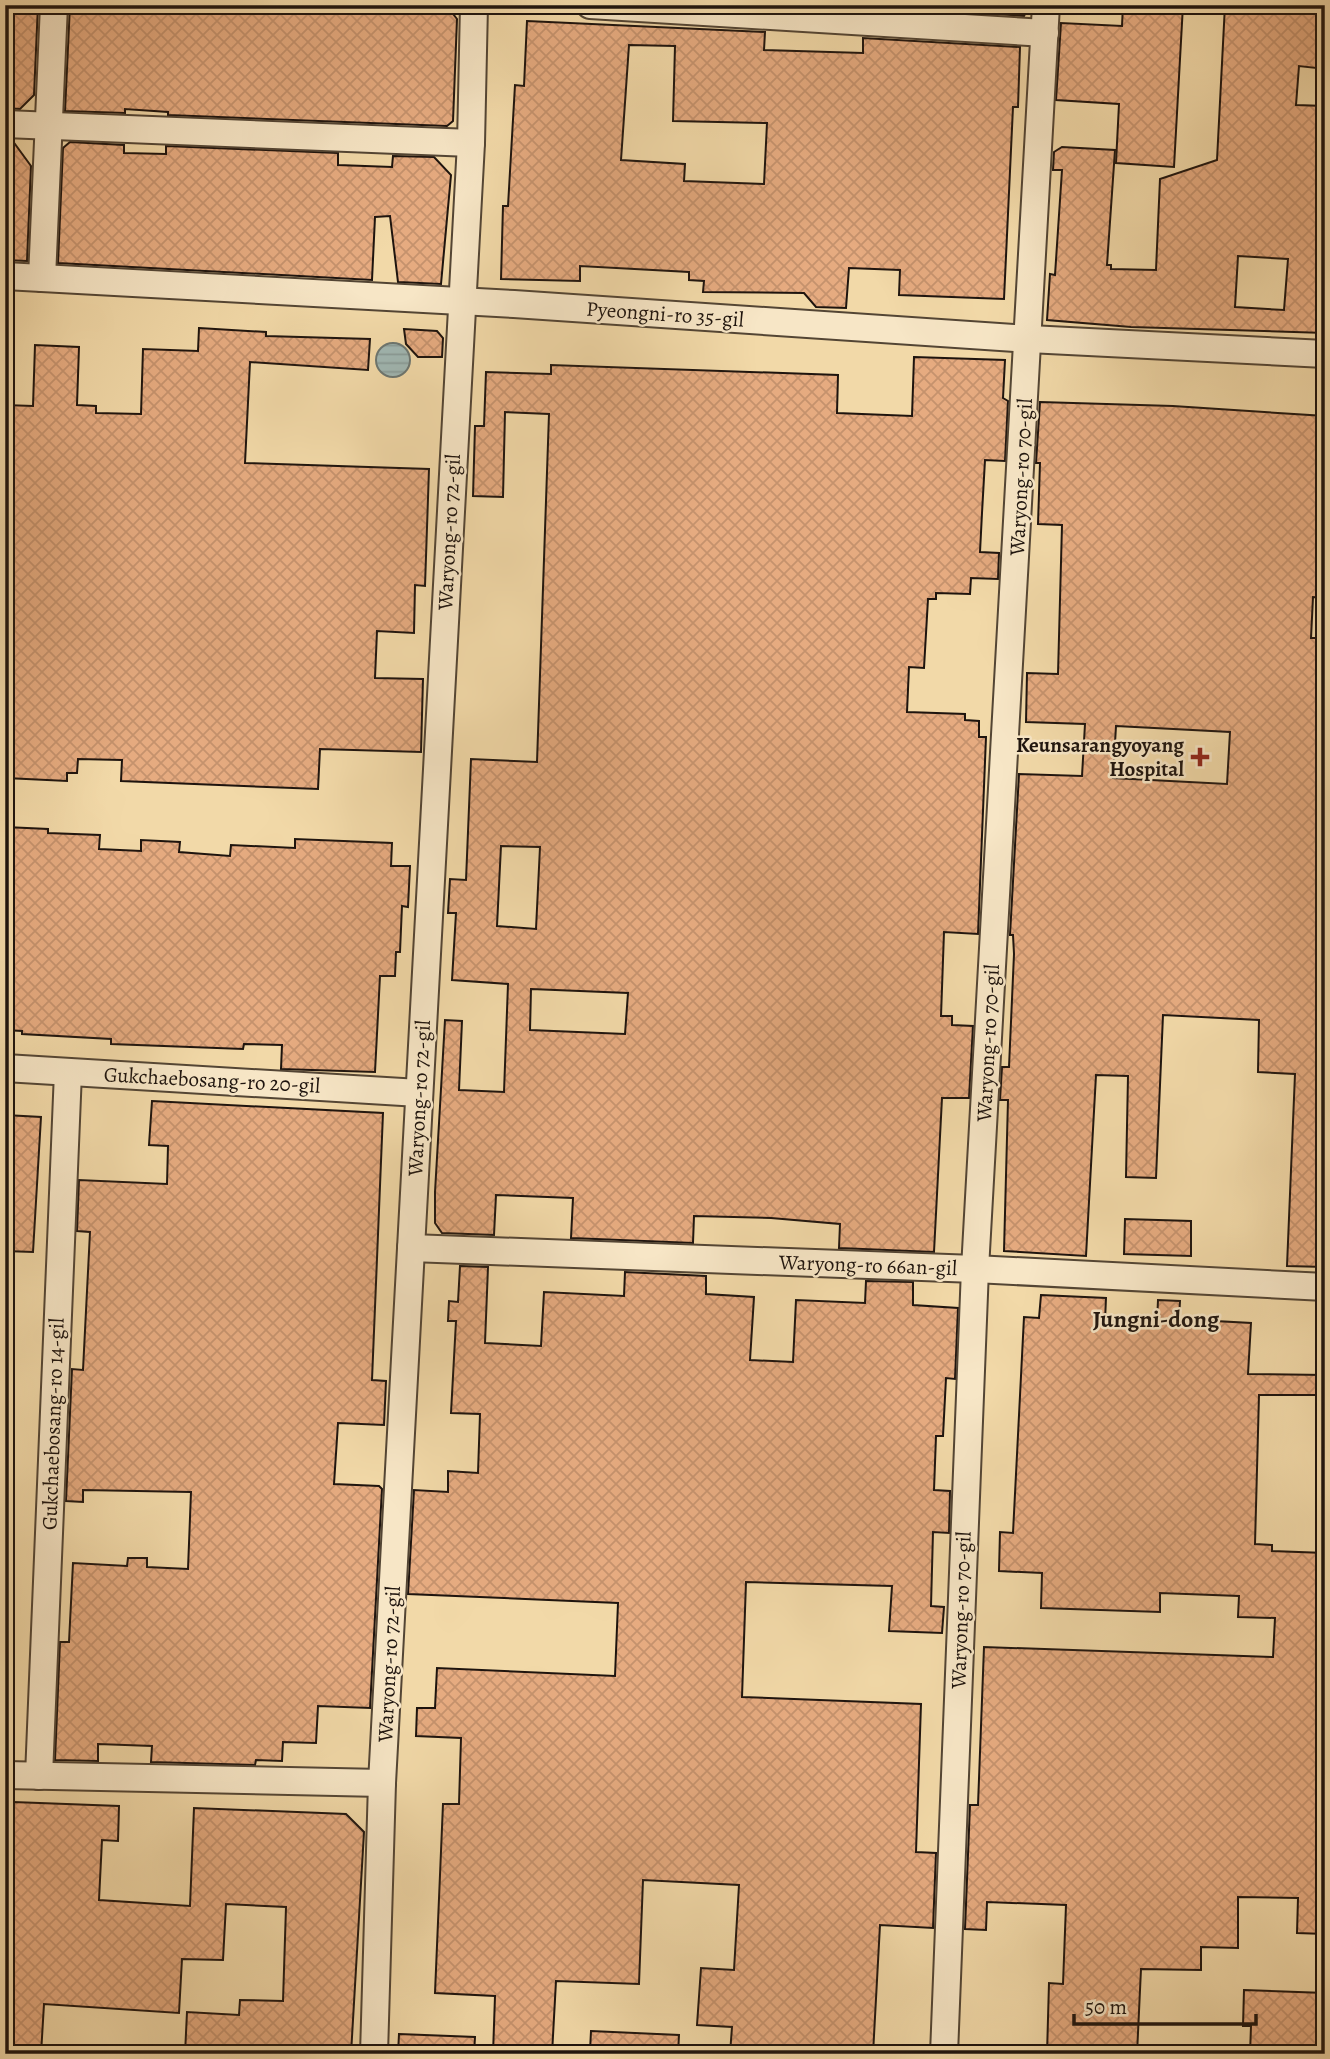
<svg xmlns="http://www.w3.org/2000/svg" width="1330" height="2059" font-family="Alegreya,serif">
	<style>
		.water { fill: url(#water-rules); stroke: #6c7671; stroke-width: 2 }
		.building { fill: url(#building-cross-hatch); stroke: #1e140e; stroke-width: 2; fill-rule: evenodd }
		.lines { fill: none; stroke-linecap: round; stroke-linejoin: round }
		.minor-casing { stroke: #534534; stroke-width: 30 }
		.minor { stroke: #f7e6c6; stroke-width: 26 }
		.poi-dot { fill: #8f2418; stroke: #f7e6c6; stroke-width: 2.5 }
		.labels { text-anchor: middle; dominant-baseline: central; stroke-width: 5; stroke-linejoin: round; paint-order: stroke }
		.street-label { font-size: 21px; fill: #1e140e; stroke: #f7e6c6 }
		.poi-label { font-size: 21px; font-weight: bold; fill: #1e140e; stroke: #f7e6c6; text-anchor: end }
		.quarter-label { font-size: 24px; font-weight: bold; fill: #1e140e; stroke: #f7e6c6 }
	</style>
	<defs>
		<pattern id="water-rules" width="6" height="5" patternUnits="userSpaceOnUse" patternTransform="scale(1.75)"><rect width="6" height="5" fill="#a0b7b3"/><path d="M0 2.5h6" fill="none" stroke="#899c99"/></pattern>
		<pattern id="building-cross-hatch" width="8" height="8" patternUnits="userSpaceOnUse" patternTransform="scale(1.75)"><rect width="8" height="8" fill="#e6ab80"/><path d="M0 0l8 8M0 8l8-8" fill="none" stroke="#c5926d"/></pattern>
	</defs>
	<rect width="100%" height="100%" fill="#f2d9a8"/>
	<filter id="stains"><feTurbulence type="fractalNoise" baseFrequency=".00286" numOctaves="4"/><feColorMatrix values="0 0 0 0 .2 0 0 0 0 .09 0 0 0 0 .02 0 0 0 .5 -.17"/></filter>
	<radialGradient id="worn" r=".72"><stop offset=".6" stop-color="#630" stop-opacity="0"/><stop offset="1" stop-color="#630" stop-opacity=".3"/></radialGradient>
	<!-- water -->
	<circle class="water" cx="393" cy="360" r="17"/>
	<!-- building -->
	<g class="building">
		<path d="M 5,5 L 38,5 L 34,95 L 20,109 L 5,108 Z"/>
		<path d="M 70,5 L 196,5 L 281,10 L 281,5 L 317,5 L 450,10 L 457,19 L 453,121 L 447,126 L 168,115 L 168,112 L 125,109 L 125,113 L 65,111 Z"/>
		<path d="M 864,5 L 1030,5 L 1024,16 Z"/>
		<path d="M 1123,5 L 1183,5 L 1174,167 L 1116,163 L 1119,104 L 1056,100 L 1061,23 L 1122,26 Z"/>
		<path d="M 1225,5 L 1325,5 L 1325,69 L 1299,66 L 1296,105 L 1325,106 L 1325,333 L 1131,327 L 1047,320 L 1050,274 L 1055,275 L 1062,170 L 1053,170 L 1054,152 L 1062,147 L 1115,150 L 1107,265 L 1111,265 L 1111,269 L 1156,270 L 1160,179 L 1217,160 ZM 1238,256 L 1288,259 L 1284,310 L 1235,307 Z"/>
		<path d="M 527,21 L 765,32 L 764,50 L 863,53 L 863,38 L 1020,47 L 1018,107 L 1013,107 L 1004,299 L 899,295 L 900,270 L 849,268 L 846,308 L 816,307 L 804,293 L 703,292 L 704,281 L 689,280 L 689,272 L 580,266 L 580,281 L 501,279 L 503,206 L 508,206 L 515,85 L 524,86 ZM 629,45 L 675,46 L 673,121 L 767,123 L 764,184 L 684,181 L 685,164 L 621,160 Z"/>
		<path d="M 5,140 L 12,140 L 31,166 L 27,261 L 5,260 Z"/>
		<path d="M 70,142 L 124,145 L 124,153 L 166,154 L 166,146 L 338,153 L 338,165 L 392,167 L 393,156 L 434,157 L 451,175 L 441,284 L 398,282 L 390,216 L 375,217 L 372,280 L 58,263 L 63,148 Z"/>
		<path d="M 199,328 L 266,332 L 266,336 L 370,339 L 368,370 L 250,362 L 245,463 L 429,469 L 425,586 L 415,585 L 414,633 L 377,631 L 375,678 L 423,679 L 421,752 L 320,749 L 318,789 L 121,781 L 122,760 L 78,759 L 77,773 L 67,773 L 67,781 L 6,778 L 5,405 L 33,406 L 35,345 L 79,347 L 77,405 L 96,406 L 96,413 L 141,414 L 143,349 L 198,351 Z"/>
		<path d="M 404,329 L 437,331 L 443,338 L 442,357 L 418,357 L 406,344 Z"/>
		<path d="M 914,357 L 1005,360 L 1003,398 L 1008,401 L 1005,461 L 985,460 L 982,513 L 980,552 L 999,553 L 998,579 L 971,578 L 970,594 L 936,593 L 936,599 L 928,599 L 924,668 L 909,667 L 907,712 L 965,714 L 965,720 L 979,721 L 979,737 L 986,737 L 978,934 L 944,932 L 941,1016 L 952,1016 L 952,1025 L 973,1026 L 969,1098 L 942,1098 L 934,1252 L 839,1248 L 840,1224 L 771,1218 L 694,1216 L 693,1243 L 571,1238 L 573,1198 L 496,1195 L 494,1235 L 442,1233 L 435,1223 L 435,1192 L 445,1020 L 462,1021 L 459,1090 L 504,1092 L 508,984 L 452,980 L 456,913 L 448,913 L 450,879 L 466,880 L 471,759 L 537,762 L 549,414 L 505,412 L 503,497 L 473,496 L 475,426 L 484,426 L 486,372 L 551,374 L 551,365 L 838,375 L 837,413 L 912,416 ZM 501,846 L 540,847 L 536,929 L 497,926 ZM 531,989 L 628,993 L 625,1034 L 530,1030 Z"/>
		<path d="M 1040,402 L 1173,406 L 1325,416 L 1325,598 L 1313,597 L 1311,638 L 1325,638 L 1325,1267 L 1287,1266 L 1295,1074 L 1258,1072 L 1259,1020 L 1163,1015 L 1156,1178 L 1126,1177 L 1128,1076 L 1096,1075 L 1086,1256 L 1004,1251 L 1008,1100 L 1000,1100 L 1002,1067 L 1009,1067 L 1014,954 L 1013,935 L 1010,935 L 1019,774 L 1082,776 L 1085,724 L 1026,722 L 1027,673 L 1058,674 L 1062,525 L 1038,524 L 1040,463 L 1036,463 ZM 1116,726 L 1230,732 L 1227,784 L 1113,778 Z"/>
		<path d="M 5,827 L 48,829 L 48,833 L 100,835 L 99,849 L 141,851 L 141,840 L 180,842 L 179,852 L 230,856 L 231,845 L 295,848 L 295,839 L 392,843 L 391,866 L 410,866 L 408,907 L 402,906 L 400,952 L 396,952 L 395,976 L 380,976 L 375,1072 L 281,1069 L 282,1045 L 244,1044 L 243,1049 L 111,1044 L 111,1039 L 22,1034 L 22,1031 L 5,1030 Z"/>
		<path d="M 152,1101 L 383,1113 L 372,1380 L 386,1381 L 384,1425 L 338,1423 L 334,1484 L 379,1486 L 382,1489 L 370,1708 L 318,1706 L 316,1743 L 283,1742 L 282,1761 L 256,1760 L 255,1765 L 151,1762 L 152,1746 L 98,1744 L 98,1761 L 55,1760 L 60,1642 L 69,1642 L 73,1563 L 127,1566 L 128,1558 L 147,1558 L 147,1567 L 188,1569 L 191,1492 L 83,1490 L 83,1502 L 66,1501 L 72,1369 L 83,1370 L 90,1232 L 77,1231 L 79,1180 L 167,1184 L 168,1146 L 149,1145 Z"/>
		<path d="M 5,1115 L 41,1117 L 33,1252 L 5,1251 Z"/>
		<path d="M 1125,1219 L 1191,1221 L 1191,1256 L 1124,1254 Z"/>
		<path d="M 460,1266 L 488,1267 L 485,1343 L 541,1346 L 544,1292 L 624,1296 L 625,1272 L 706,1276 L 706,1294 L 754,1297 L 750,1360 L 793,1362 L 796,1300 L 865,1303 L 866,1281 L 913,1282 L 913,1305 L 958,1308 L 955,1379 L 946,1378 L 943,1436 L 936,1436 L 934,1490 L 950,1491 L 949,1533 L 933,1532 L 931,1606 L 944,1607 L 942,1633 L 889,1631 L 892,1586 L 746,1582 L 742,1697 L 921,1704 L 916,1852 L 936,1853 L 933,1928 L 880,1925 L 873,2054 L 730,2054 L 732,2027 L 697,2025 L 701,1968 L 734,1970 L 739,1885 L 643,1880 L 639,1984 L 556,1981 L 552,2054 L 493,2054 L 495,1996 L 435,1993 L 443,1804 L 459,1804 L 461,1738 L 416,1736 L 417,1708 L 435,1708 L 437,1668 L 615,1676 L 618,1603 L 408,1594 L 414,1490 L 448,1492 L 448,1471 L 478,1473 L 480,1414 L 451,1413 L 456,1321 L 448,1321 L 449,1301 L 458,1302 Z"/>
		<path d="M 1041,1295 L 1106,1298 L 1105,1321 L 1126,1322 L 1157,1323 L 1158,1300 L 1180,1301 L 1179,1319 L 1251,1323 L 1248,1374 L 1325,1375 L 1325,1395 L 1259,1395 L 1255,1544 L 1272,1545 L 1272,1551 L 1325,1553 L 1325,1934 L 1297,1933 L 1298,1898 L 1238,1897 L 1238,1948 L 1201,1947 L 1201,1970 L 1141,1969 L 1137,2054 L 1047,2054 L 1049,1983 L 1063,1984 L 1066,1905 L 987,1902 L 986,1930 L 965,1929 L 970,1805 L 978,1805 L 984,1647 L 1273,1657 L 1275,1618 L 1238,1617 L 1239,1596 L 1160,1593 L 1160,1612 L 1041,1608 L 1042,1573 L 999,1571 L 1000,1532 L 1013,1533 L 1024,1317 L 1039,1318 Z"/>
		<path d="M 13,1802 L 119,1806 L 118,1841 L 102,1840 L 99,1900 L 190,1906 L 194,1808 L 346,1814 L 364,1832 L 351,2054 L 185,2054 L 187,2012 L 239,2015 L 240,2000 L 283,2001 L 286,1907 L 226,1904 L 223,1960 L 182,1959 L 179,2013 L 44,2004 L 41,2054 L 5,2054 L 5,1817 L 12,1817 Z"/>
		<path d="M 1244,1990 L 1325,1993 L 1325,2054 L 1250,2054 L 1251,2026 L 1243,2026 Z"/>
		<path d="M 591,2031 L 679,2035 L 678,2054 L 590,2051 Z"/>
		<path d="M 399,2034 L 475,2037 L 474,2054 L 398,2054 Z"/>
	</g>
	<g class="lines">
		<!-- minor casing -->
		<g class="minor-casing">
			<g id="minor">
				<path d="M 590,5 L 1045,33"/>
				<path d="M 5,124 L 471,143"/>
				<path d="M 5,276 L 514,304 L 1029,339 L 1325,354"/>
				<path d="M 42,278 L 54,5"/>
				<path d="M 5,1068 L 419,1093"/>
				<path d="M 411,1248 L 975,1269 L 1325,1287"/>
				<path d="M 5,1775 L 382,1783"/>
				<path d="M 39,1776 L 68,1072"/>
				<path d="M 374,2054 L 382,1783 L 471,143 L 474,5"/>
				<path d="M 944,2054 L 975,1269 L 1046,5"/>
			</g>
		</g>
		<!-- minor -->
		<use href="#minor" class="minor"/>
	</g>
	<!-- markers -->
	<path class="poi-dot" d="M1196.5 746.5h7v7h7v7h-7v7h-7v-7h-7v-7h7z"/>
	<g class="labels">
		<!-- street labels -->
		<g class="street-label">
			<text transform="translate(665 314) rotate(4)">Pyeongni-ro 35-gil</text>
			<text transform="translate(1021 477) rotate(-87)">Waryong-ro 70-gil</text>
			<text transform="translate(449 532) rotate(-87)">Waryong-ro 72-gil</text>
			<text transform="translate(988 1043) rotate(-87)">Waryong-ro 70-gil</text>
			<text transform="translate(212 1080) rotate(3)">Gukchaebosang-ro 20-gil</text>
			<text transform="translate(419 1098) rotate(-87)">Waryong-ro 72-gil</text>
			<text transform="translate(868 1265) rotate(2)">Waryong-ro 66an-gil</text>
			<text transform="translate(53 1424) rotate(-88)">Gukchaebosang-ro 14-gil</text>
			<text transform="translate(961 1610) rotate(-88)">Waryong-ro 70-gil</text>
			<text transform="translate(389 1664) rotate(-87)">Waryong-ro 72-gil</text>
		</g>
		<!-- poi labels -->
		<g class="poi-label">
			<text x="1184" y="745">Keunsarangyoyang<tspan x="1184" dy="24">Hospital</tspan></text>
		</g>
		<!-- quarter labels -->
		<g class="quarter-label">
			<text x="1156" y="1319">Jungni-dong</text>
		</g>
	</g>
	<!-- margin -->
	<rect width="1330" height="2059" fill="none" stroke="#f2d9a8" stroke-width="28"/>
	<rect x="7" y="7" width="1316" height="2045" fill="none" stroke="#1e140e" stroke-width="3.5"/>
	<rect x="14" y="14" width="1302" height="2031" fill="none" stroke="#1e140e" stroke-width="2"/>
	<!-- scale -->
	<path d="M1074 2014v10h182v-10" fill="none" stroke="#1e140e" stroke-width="3.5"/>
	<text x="1085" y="2014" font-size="21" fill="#1e140e" stroke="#f7e6c6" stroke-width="5" paint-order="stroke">50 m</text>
	<rect width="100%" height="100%" filter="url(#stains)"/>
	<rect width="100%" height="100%" fill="url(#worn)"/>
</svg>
